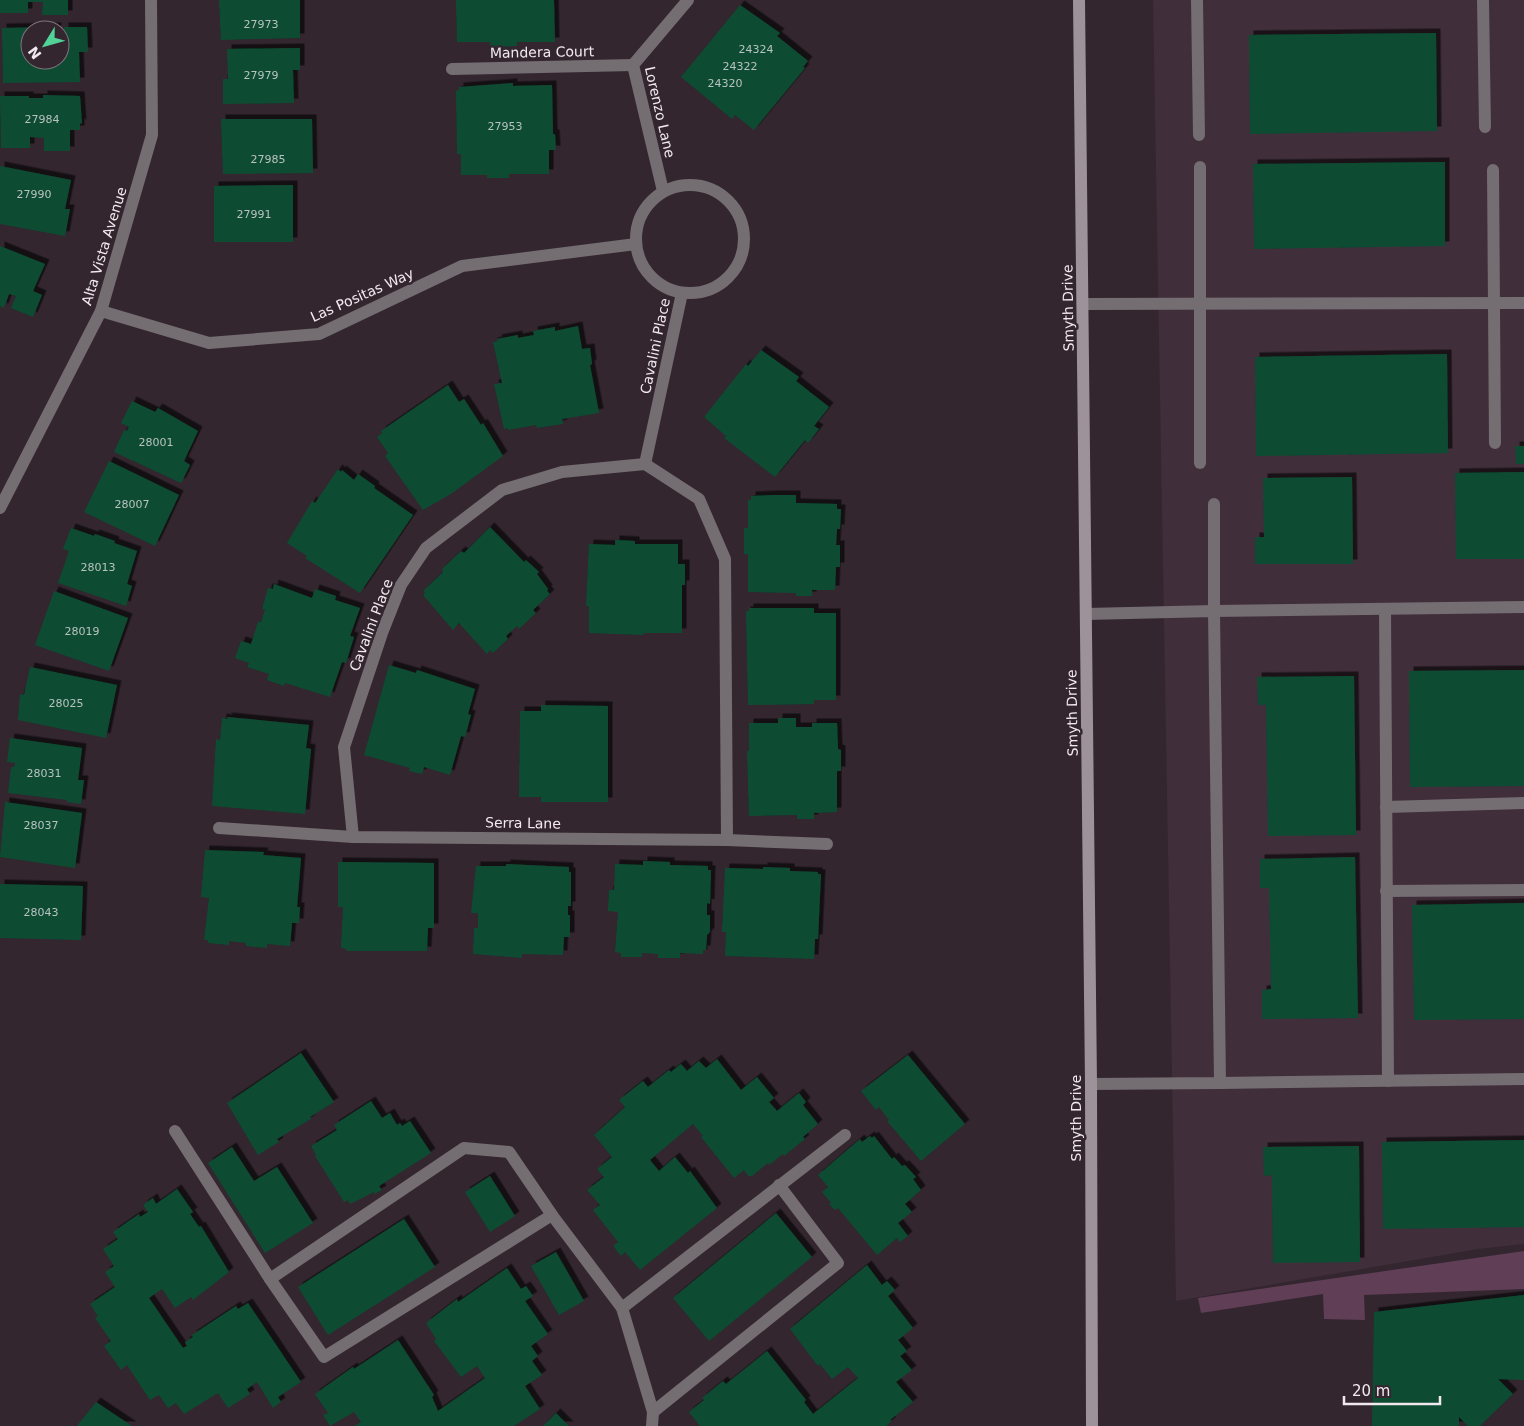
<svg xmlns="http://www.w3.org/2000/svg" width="1524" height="1426" font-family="'DejaVu Sans',sans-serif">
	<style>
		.built { fill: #402e3a }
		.green { fill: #603e56 }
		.building { fill: #0b4c32; filter: url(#shadow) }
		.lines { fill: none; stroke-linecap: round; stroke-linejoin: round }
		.lane { stroke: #746d71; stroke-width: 12 }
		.street { stroke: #746d71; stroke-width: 12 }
		.secondary { stroke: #9d9299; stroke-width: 12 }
		.labels { text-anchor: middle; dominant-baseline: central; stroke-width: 5; stroke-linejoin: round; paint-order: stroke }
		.number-label { font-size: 11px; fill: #b8c2c0 }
		.street-label { font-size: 14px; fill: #f2e9ef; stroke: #33262f }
	</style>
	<defs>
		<filter id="shadow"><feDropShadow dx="4.5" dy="-4.5" stdDeviation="0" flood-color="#0009"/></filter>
	</defs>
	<rect width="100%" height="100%" fill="#33262f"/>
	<!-- built -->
	<path class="built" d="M 1153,0 L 1524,0 L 1524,1244 L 1478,1249 L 1176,1301 Z"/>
	<!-- green -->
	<path class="green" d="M 1524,1251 L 1524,1289 L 1364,1295 L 1365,1320 L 1324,1319 L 1323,1294 L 1201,1313 L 1198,1298 Z"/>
	<!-- building -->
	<g class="building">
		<path d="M 0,0 L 68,0 L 68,15 L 42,15 L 43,2 L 28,2 L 28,13 L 0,13 Z"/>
		<path d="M 219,0 L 300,0 L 300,38 L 221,40 Z"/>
		<path d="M 456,0 L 554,0 L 555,42 L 517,42 L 517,46 L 490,47 L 490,42 L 457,42 Z"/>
		<path d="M 740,5 L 780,33 L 777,36 L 808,61 L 803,67 L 805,68 L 754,130 L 735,115 L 732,119 L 681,77 Z"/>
		<path d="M 57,27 L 57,30 L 30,30 L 30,60 L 60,60 L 60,41 L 64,40 L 64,27 L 87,27 L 88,52 L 79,52 L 80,82 L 3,83 L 2,28 Z"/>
		<path d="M 1436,33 L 1437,131 L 1250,134 L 1249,35 Z"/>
		<path d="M 300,48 L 300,70 L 293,70 L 294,103 L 223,104 L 223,79 L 228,79 L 227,49 Z"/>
		<path d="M 513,83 L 513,86 L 552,85 L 553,134 L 555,134 L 556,150 L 549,150 L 549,174 L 509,174 L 509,178 L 487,178 L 487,175 L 461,175 L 461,154 L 457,154 L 456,91 L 459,90 L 459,87 Z"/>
		<path d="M 43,95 L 80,96 L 82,124 L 80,123 L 80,130 L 70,130 L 70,151 L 44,151 L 44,138 L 30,137 L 30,148 L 1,148 L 0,96 L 29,96 L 29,98 L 43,98 Z"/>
		<path d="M 221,119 L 312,119 L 313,173 L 223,174 Z"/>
		<path d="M 1445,162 L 1445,246 L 1254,249 L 1253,164 Z"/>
		<path d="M 0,166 L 71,180 L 65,209 L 70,209 L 65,236 L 0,224 Z"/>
		<path d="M 293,185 L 293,242 L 214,242 L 214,186 Z"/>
		<path d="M 0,246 L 45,264 L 33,291 L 42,295 L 33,317 L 11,308 L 16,296 L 9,294 L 4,308 L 0,306 Z"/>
		<path d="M 578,326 L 582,349 L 590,348 L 592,364 L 590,365 L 599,413 L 562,419 L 563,424 L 537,428 L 536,425 L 508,430 L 508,428 L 504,429 L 494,384 L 502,383 L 493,342 L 498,341 L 497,339 L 518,335 L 518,338 L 534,335 L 533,331 L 555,327 L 555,331 Z"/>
		<path d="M 761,350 L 799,377 L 796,381 L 829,407 L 814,426 L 819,429 L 808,443 L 805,440 L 775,477 L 724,438 L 726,436 L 704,417 L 746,364 L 748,366 Z"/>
		<path d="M 1447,354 L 1448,453 L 1256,456 L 1255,357 Z"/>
		<path d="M 448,385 L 459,402 L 464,399 L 481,425 L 483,423 L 503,456 L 451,494 L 423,510 L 385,456 L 388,453 L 377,437 L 382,433 L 381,431 Z"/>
		<path d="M 132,401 L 155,412 L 158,408 L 198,431 L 184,461 L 190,465 L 181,483 L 114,452 L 124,430 L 127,431 L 129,427 L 121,423 Z"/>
		<path d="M 1515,446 L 1524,446 L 1524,464 L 1516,464 Z"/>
		<path d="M 109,461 L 179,495 L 155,546 L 84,512 Z"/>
		<path d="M 338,469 L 341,472 L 342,470 L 354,480 L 358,474 L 375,486 L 374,488 L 413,515 L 360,593 L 305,558 L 307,556 L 287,543 L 312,501 L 315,503 Z"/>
		<path d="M 1524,472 L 1524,559 L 1456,559 L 1455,473 Z"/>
		<path d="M 1352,477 L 1353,564 L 1255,564 L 1255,537 L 1264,537 L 1263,478 Z"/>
		<path d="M 775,495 L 796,495 L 796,503 L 837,504 L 837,509 L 841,509 L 840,529 L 837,529 L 836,545 L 840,545 L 840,567 L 836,567 L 835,590 L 812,590 L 812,596 L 796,596 L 796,593 L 748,592 L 748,554 L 744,554 L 744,528 L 748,528 L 748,500 L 751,500 L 751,496 Z"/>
		<path d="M 490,527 L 524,562 L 526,560 L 539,572 L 537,574 L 548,589 L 547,591 L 550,594 L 533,610 L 536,613 L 519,629 L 517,626 L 506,636 L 508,639 L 493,653 L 490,650 L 487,654 L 459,623 L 453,630 L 423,595 L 425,592 L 423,591 L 443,572 L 442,569 L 461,551 L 464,553 Z"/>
		<path d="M 71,528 L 94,536 L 95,534 L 115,541 L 114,543 L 137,551 L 127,584 L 132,586 L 126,606 L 58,583 L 69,551 L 63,549 Z"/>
		<path d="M 615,540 L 635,541 L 635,544 L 678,544 L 678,564 L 685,564 L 685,585 L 682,585 L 682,633 L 643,633 L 644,635 L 589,633 L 589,606 L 586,606 L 589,544 L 615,545 Z"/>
		<path d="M 274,584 L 312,598 L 315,589 L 336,596 L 335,600 L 360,608 L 350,636 L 354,637 L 346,663 L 342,662 L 330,697 L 285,683 L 284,686 L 267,680 L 269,674 L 247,667 L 249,663 L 235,658 L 241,641 L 251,644 L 258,622 L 261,622 L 265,609 L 262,609 L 268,588 L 273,589 Z"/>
		<path d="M 54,591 L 128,618 L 109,671 L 35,645 Z"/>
		<path d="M 749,608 L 814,608 L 814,613 L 836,613 L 836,700 L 814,700 L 814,704 L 748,705 L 746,611 L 749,611 Z"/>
		<path d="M 389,665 L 416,673 L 417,670 L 475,689 L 468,714 L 471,715 L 465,737 L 461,736 L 450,775 L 424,767 L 422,774 L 409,771 L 410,768 L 364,755 Z"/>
		<path d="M 30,667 L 117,685 L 106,738 L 18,720 L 20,694 L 24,695 Z"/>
		<path d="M 1524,670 L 1524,786 L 1410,787 L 1409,671 Z"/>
		<path d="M 1354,676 L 1356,835 L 1268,836 L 1266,705 L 1258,705 L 1257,677 Z"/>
		<path d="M 541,705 L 608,706 L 608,802 L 541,802 L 541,797 L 519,797 L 520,711 L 541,711 Z"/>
		<path d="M 227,717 L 309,725 L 306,748 L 311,749 L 305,814 L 212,806 L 216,739 L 220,740 L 222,718 L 228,719 Z"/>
		<path d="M 778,718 L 796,718 L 796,727 L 812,727 L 812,723 L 837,723 L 838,749 L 841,750 L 841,771 L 837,771 L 837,812 L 814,813 L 814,819 L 797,819 L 797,815 L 749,816 L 747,751 L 749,751 L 749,723 L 778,723 Z"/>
		<path d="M 10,738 L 82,748 L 78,780 L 84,780 L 81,804 L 67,802 L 67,800 L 8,793 L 11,767 L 14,767 L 15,763 L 7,762 Z"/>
		<path d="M 5,802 L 82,813 L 75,868 L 0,857 Z"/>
		<path d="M 205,850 L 264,852 L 263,855 L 301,858 L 297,907 L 300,907 L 299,923 L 292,923 L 290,946 L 267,944 L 267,948 L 246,946 L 246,943 L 229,941 L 229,945 L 208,943 L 208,940 L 204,940 L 209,898 L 201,897 Z"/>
		<path d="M 1355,857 L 1358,1018 L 1262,1019 L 1262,990 L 1271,989 L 1269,888 L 1260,888 L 1260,859 Z"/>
		<path d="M 643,861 L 670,862 L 670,865 L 708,866 L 708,870 L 711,870 L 710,904 L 707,903 L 707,915 L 710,915 L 710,932 L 707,935 L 706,950 L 703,950 L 703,954 L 680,953 L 680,958 L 658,958 L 658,954 L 642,953 L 642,957 L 621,957 L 621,953 L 615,952 L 618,912 L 608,911 L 609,890 L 614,890 L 615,864 L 643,865 Z"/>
		<path d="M 338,862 L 434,863 L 434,928 L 428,928 L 427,951 L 347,951 L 346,949 L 341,948 L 343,907 L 338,907 Z"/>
		<path d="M 506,864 L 569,867 L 569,872 L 571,872 L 571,906 L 568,906 L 568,915 L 570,915 L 570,937 L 564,937 L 563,955 L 522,954 L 522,958 L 473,954 L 474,928 L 478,928 L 478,913 L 471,913 L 476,866 L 506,866 Z"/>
		<path d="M 763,867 L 790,868 L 790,871 L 818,872 L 818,874 L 821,874 L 818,939 L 815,939 L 814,959 L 725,956 L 726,932 L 722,932 L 725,868 L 763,869 Z"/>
		<path d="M 0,884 L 83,886 L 81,940 L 0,938 Z"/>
		<path d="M 1524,903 L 1524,1019 L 1414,1020 L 1412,905 Z"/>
		<path d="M 301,1053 L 334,1102 L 310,1117 L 311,1119 L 277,1139 L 279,1142 L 258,1155 L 227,1103 Z"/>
		<path d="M 908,1055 L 965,1124 L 921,1161 L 887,1121 L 889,1120 L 879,1107 L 876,1110 L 861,1091 Z"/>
		<path d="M 717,1059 L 741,1090 L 757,1077 L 774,1098 L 769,1102 L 777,1111 L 799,1093 L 806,1102 L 803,1105 L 818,1124 L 803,1137 L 805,1139 L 784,1156 L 783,1154 L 769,1165 L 768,1163 L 752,1176 L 748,1176 L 744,1170 L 734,1178 L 701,1137 L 703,1136 L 693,1124 L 650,1160 L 659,1171 L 675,1157 L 688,1173 L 690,1171 L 717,1208 L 640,1270 L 625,1252 L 621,1256 L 613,1246 L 618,1242 L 593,1210 L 600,1205 L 587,1190 L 604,1177 L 597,1169 L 612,1157 L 594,1135 L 625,1107 L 619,1100 L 643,1081 L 648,1087 L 669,1070 L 671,1072 L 681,1064 L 687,1071 L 699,1061 L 706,1068 Z"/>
		<path d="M 371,1101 L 382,1118 L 390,1113 L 397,1125 L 400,1123 L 402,1126 L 410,1121 L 431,1153 L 379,1186 L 382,1190 L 375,1194 L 374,1192 L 350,1204 L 348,1200 L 344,1202 L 315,1156 L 316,1155 L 311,1146 L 337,1130 L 334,1125 Z"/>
		<path d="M 870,1136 L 872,1138 L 874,1136 L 892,1159 L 894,1157 L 902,1166 L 905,1165 L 916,1177 L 913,1179 L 921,1190 L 905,1204 L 912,1212 L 898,1223 L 908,1236 L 900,1242 L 897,1238 L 877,1255 L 838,1208 L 835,1210 L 829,1204 L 831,1203 L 822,1192 L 828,1187 L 818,1175 L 860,1139 L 862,1142 Z"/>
		<path d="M 1524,1140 L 1524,1227 L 1383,1229 L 1382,1142 Z"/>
		<path d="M 1359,1146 L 1360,1262 L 1273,1263 L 1272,1175 L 1264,1176 L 1263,1147 Z"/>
		<path d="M 232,1147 L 254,1181 L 277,1167 L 313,1223 L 265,1253 L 208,1163 Z"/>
		<path d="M 490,1176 L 515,1216 L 490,1232 L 465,1192 Z"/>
		<path d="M 177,1189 L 193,1212 L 190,1214 L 199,1227 L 201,1226 L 229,1272 L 193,1300 L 191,1297 L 175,1308 L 162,1289 L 149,1298 L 183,1348 L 187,1346 L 185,1342 L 193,1337 L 192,1335 L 236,1306 L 238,1309 L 248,1303 L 301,1382 L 278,1397 L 281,1402 L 273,1408 L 257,1382 L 247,1389 L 250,1394 L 228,1408 L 218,1393 L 184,1414 L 176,1403 L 168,1408 L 159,1395 L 150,1400 L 127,1365 L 121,1370 L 104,1346 L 111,1341 L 95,1318 L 98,1316 L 90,1304 L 115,1287 L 105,1272 L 114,1266 L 103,1249 L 118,1239 L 113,1232 L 139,1214 L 140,1217 L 148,1212 L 143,1205 L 153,1198 L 156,1204 Z"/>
		<path d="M 776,1213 L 812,1257 L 709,1341 L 673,1298 Z"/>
		<path d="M 404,1219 L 435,1267 L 328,1335 L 298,1287 Z"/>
		<path d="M 556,1252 L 584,1301 L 559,1315 L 531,1266 Z"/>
		<path d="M 867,1265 L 882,1285 L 887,1281 L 895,1290 L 888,1296 L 913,1328 L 898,1340 L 907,1351 L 900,1356 L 912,1370 L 896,1382 L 913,1402 L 890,1420 L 892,1421 L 886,1426 L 700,1426 L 689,1412 L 704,1400 L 702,1398 L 723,1381 L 726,1384 L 767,1351 L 806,1400 L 804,1402 L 813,1414 L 858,1378 L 848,1367 L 832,1379 L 820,1364 L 818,1366 L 790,1329 Z"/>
		<path d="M 507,1268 L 521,1289 L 526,1286 L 533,1296 L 525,1301 L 548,1334 L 531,1346 L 538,1356 L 532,1361 L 542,1375 L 525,1386 L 540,1409 L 514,1426 L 354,1426 L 361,1422 L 354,1412 L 330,1426 L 323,1415 L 328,1413 L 315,1394 L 353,1367 L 354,1369 L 398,1340 L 434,1395 L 432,1397 L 438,1411 L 485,1378 L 477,1366 L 461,1377 L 434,1341 L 436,1339 L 426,1323 L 457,1299 L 458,1302 Z"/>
		<path d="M 1524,1295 L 1524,1380 L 1498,1379 L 1513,1394 L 1480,1426 L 1468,1426 L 1459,1417 L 1459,1426 L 1372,1426 L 1374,1312 Z"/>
		<path d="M 96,1402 L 132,1426 L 77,1426 Z"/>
		<path d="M 556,1413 L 569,1426 L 543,1426 Z"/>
	</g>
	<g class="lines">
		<!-- lane -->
		<g class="lane">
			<path d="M 1197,0 L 1199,135"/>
			<path d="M 1483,0 L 1485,127"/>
			<path d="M 452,69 L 633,65"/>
			<path d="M 1200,167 L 1200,463"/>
			<path d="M 1493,170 L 1495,443"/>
			<path d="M 663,191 L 633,65 L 688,0"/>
			<path d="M 1083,304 L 1524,303"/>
			<path d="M 645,464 L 682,293"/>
			<path d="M 1214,504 L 1214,611 L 1524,607"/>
			<path d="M 1385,609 L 1388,1081"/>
			<path d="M 1086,614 L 1214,611 L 1220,1083 L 1091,1084"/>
			<path d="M 1386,807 L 1524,803"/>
			<path d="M 219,828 L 353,837 L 727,840 L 827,844"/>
			<path d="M 353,837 L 344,747 L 382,633 L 401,585 L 426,548 L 502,490 L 562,472 L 645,464 L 699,499 L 725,559 L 727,840"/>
			<path d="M 1386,891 L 1524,890"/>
			<path d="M 1220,1083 L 1524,1079"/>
			<path d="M 175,1131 L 270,1279 L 324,1357 L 552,1215"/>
			<path d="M 270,1279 L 464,1148 L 509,1152 L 552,1215 L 622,1308 L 653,1412 L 652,1426"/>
			<path d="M 622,1308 L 845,1135"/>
			<path d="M 653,1412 L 838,1263 L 779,1185"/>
		</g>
		<!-- street -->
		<g class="street">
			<circle cx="690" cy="239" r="54"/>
			<path d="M 101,311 L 209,343 L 319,334 L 462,266 L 636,244"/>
			<path d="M 0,508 L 101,311 L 152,135 L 151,0"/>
		</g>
		<!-- secondary -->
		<path class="secondary" d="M 1079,0 L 1091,1084 L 1092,1426"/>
	</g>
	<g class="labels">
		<!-- number labels -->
		<g class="number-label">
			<text x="261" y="24">27973</text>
			<text x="756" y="49">24324</text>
			<text x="740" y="66">24322</text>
			<text x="261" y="75">27979</text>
			<text x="725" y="83">24320</text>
			<text x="42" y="119">27984</text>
			<text x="505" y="126">27953</text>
			<text x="268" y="159">27985</text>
			<text x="34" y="194">27990</text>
			<text x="254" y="214">27991</text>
			<text x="156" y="442">28001</text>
			<text x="132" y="504">28007</text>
			<text x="98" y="567">28013</text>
			<text x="82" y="631">28019</text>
			<text x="66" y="703">28025</text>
			<text x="44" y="773">28031</text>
			<text x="41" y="825">28037</text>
			<text x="41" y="912">28043</text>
		</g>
		<!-- street labels -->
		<g class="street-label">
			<text transform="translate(542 52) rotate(-1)">Mandera Court</text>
			<text transform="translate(660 112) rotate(77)">Lorenzo Lane</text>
			<text transform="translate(104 246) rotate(-73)">Alta Vista Avenue</text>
			<text transform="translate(362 295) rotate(-24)">Las Positas Way</text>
			<text transform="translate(1068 308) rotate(-91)">Smyth Drive</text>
			<text transform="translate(655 346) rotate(-78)">Cavalini Place</text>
			<text transform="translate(371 625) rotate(-69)">Cavalini Place</text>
			<text transform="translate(1072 713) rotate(-91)">Smyth Drive</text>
			<text transform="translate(523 823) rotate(1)">Serra Lane</text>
			<text transform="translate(1076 1118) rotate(-90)">Smyth Drive</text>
		</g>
	</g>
	<!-- north arrow -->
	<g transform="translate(45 45) rotate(233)"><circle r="24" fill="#33262f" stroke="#7f747c"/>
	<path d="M0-4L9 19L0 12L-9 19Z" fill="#51d398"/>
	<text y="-8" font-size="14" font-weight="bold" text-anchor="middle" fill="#f2e9ef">N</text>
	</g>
	<!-- scale -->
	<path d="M1344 1396v8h96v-8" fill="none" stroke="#f2e9ef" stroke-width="2.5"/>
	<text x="1352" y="1396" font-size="15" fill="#f2e9ef" stroke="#33262f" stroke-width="4" paint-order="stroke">20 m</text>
</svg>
